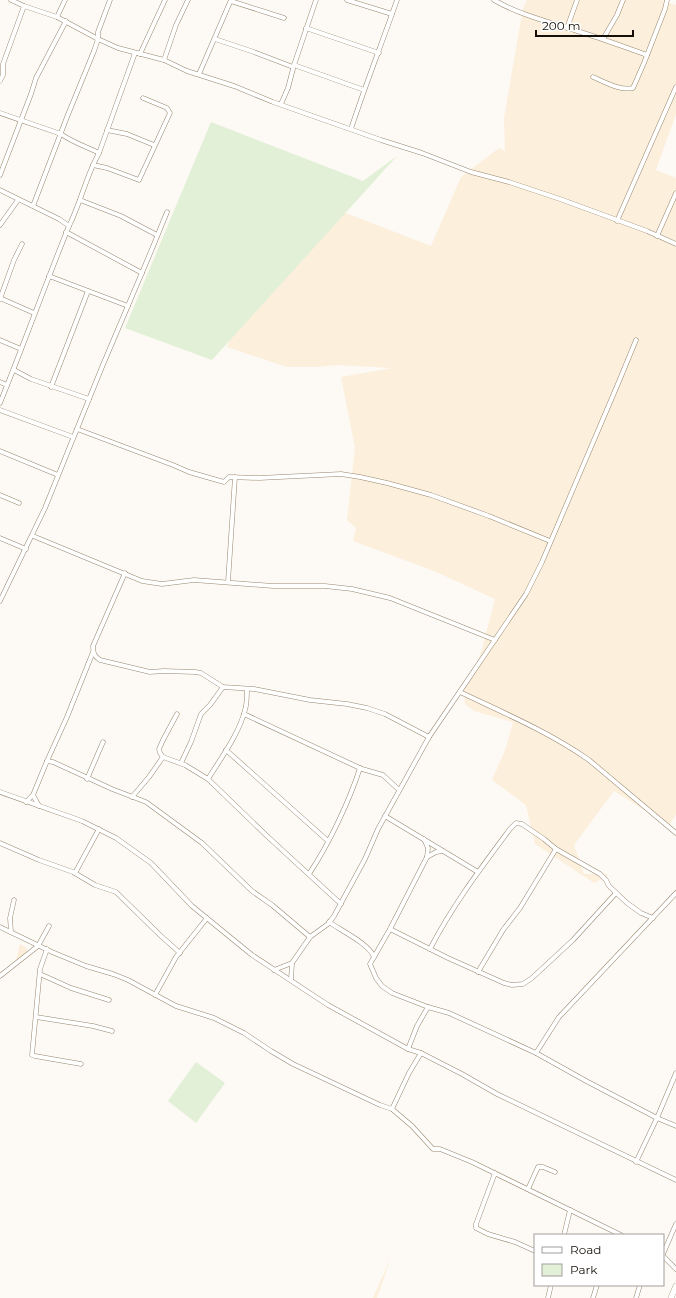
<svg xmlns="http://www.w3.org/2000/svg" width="676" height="1298" font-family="Montserrat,sans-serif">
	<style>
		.commercial { fill: #fceeda }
		.built { fill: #fcefdc }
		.green { fill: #e1f0d6 }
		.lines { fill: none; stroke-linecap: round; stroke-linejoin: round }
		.street-casing { stroke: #978770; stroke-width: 5 }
		.secondary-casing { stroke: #978770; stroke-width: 6 }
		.street { stroke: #fff; stroke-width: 4 }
		.secondary { stroke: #fff; stroke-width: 5.5 }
	</style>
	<rect width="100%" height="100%" fill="#fdf9f4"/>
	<!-- commercial -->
	<path class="commercial" d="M 20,944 L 27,948 L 26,956 L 16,961 Z"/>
	<!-- built -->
	<g class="built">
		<path d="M 527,0 L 661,0 L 676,5 L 676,114 L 656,170 L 676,178 L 676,814 L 669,825 L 614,791 L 574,845 L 584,874 L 607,874 L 607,876 L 594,883 L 535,844 L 526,805 L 492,780 L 506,748 L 513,722 L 474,711 L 465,704 L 463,684 L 474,669 L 481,653 L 495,599 L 434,571 L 353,541 L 356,528 L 347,520 L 355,448 L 341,377 L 392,368 L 337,365 L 317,367 L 287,367 L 227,347 L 289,191 L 431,246 L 461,177 L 499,148 L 505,151 L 504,118 L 523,8 Z"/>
		<path d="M 391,1257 L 377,1298 L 373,1298 Z"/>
	</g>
	<!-- green -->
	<g class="green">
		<path d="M 211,122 L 363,181 L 397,156 L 212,360 L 125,328 Z"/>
		<path d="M 196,1062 L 225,1083 L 196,1123 L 168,1101 Z"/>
	</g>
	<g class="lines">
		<!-- street casing -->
		<g class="street-casing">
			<g id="street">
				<path d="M 11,0 L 24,6 L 57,17 L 98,39 L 118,48 L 164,60 L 187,71 L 234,86 L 273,102 L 381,140 L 422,153 L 471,172 L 509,182 L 560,199 L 647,231 L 676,244"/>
				<path d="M 347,0 L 392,14"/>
				<path d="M 494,0 C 520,15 549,22 577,31 C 601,38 624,47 647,55"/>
				<path d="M 231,1 L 284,18"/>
				<path d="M 57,17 L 65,0"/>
				<path d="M 306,28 L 379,53"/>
				<path d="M 567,28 L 577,0"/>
				<path d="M 215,39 L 254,52 L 293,67"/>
				<path d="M 603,39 L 617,15 L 623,0"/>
				<path d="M 140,54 L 165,0"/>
				<path d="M 164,60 L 176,25 L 188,0"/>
				<path d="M 294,65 L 364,90"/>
				<path d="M 199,74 L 231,0"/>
				<path d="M 593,77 C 605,82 620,91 633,88 L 644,63 L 665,9 L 667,0"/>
				<path d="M 0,81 L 3,75 L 3,64 L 24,6"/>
				<path d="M 281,104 L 288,88 L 294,65 L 316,0"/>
				<path d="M 0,113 L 61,134 C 72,142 87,147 99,153"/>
				<path d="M 351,129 C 365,86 382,43 397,0"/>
				<path d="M 107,130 L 127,134 L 154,145"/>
				<path d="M 93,165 L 107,168 L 139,180 L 170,113 L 167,108 L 143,98"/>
				<path d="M 0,175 L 31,94 L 36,78 L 66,21"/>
				<path d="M 0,190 L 59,219 L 69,226"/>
				<path d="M 80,200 L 121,216 L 157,235"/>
				<path d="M 33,206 L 67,117 L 94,51 L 98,39 L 98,32 L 110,0"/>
				<path d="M 617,221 L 676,87"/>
				<path d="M 0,225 L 18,200"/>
				<path d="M 66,232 L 142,273"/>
				<path d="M 657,236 L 676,193"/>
				<path d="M 49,276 L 128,306"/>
				<path d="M 0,298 L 34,313"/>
				<path d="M 0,299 L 14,260 L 22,244"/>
				<path d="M 0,340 L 21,349"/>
				<path d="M 14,370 L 31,379 L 89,399"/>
				<path d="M 0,382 L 7,385"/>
				<path d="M 51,387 L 88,291"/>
				<path d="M 0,403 C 24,344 45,285 69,226 C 81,202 86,176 99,153 L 135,53"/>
				<path d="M 0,410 L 73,437"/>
				<path d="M 77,429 L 173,465 L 189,472 L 224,482 L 229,477 L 259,478 L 341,474 L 360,477 L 387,483 L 431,495 L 489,516 L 550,541"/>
				<path d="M 0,451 L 58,475"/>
				<path d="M 0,495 L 19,503"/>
				<path d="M 33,536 L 142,581 L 162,584 L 194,580 L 273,586 L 325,586 L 352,589 L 390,598 L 495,640"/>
				<path d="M 0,538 L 26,549"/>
				<path d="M 125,573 L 93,646 C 93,653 94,656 100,660 L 150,672 L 164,671 L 195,672 L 201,673 L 223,687 L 254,689 L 310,700 L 347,704 L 367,708 L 385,714 L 429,737"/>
				<path d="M 228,582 L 235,477"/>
				<path d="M 0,601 L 45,508 L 102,367 L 152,249 L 167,212"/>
				<path d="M 460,692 C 504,713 549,732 589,760 L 676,833"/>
				<path d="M 177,714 L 163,740 L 159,749 L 160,753 L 163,757 L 185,765 L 208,779 L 267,836 L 341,904"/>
				<path d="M 244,714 L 362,769 L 383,775 L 399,790"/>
				<path d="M 226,750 L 328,841"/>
				<path d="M 47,761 L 53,762 L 112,789 L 146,802 L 202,843 L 252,891 L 272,905 L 310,937"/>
				<path d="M 181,763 L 191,742 L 201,714 L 210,705 L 223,687"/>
				<path d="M 87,779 L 103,742"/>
				<path d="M 208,779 C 221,758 239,734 245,710 C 247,704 247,696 247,689"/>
				<path d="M 0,792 L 82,821 L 116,838 L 151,863 L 192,906 L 252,955 L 328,1005 L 408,1049 L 421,1053 L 462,1074 L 497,1094 L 676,1180"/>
				<path d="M 33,795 L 39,806"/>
				<path d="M 132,797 L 149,777 L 163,757"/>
				<path d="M 26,802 L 33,795 L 47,761 L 67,717 L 93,652"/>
				<path d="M 385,816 L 478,872"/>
				<path d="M 0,843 L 39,860 L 73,872 L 95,885 L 116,892 L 161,936 L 180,953"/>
				<path d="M 427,857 L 436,852 L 443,851"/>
				<path d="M 75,873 L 99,829"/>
				<path d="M 309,874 C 329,844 349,802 360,768"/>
				<path d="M 329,922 C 342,931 369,944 374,957 L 370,964 L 376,978 L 382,986 L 392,993 L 428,1007 L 449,1013 L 536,1053 L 588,1082 L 657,1118 L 676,1126"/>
				<path d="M 0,927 L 52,952 L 86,966 L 113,974 L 128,980 L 176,1006 L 214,1018 L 244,1033 L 271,1051 L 293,1064 L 380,1105 L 392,1109 L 412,1126 L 433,1149 L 440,1149 L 472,1162 L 621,1235"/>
				<path d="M 390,929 L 448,958 L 504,983 L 512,985 L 523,984 L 532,978 L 573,940 L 616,893"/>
				<path d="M 11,932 L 10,918 L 14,900"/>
				<path d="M 47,949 L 40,969 L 32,1055 L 35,1056 L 81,1064"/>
				<path d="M 430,949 C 452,906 481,868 510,829 L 516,823 L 522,824 L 544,839 L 556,849 L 600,874 L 606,880 L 609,886 L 627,903 L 641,913 L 653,918"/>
				<path d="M 374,957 L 390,929 L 427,857 L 428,848 L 424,839"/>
				<path d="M 274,970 L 292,963"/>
				<path d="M 478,972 L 503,930 L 520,908 L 556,849"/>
				<path d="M 40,974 L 71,988 L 109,1000"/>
				<path d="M 0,976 L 38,946 L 49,926"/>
				<path d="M 291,980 L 292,963 L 310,937 L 328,924 L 334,916 L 365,859 L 378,829 L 429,737 L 526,594 L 542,562 L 620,379 L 636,340"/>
				<path d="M 155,995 L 176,957 L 207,918"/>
				<path d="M 36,1017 L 93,1026 L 112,1031"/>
				<path d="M 408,1049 L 417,1026 L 428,1007"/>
				<path d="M 536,1053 L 559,1017 L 676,893"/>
				<path d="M 392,1109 L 409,1073 L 421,1053"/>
				<path d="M 636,1162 L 657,1118 L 676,1073"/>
				<path d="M 495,1173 L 476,1224 L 476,1228 L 488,1234 L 515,1242 L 535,1251"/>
				<path d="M 528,1189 L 538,1167 L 543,1167 L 555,1172"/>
				<path d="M 564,1235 L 570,1210"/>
				<path d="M 663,1254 L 676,1224"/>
				<path d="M 663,1256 L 676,1269"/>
				<path d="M 548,1298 L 551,1285"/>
				<path d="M 593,1298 L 597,1285"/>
				<path d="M 636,1298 L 640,1285"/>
			</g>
		</g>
		<!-- secondary casing -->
		<g class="secondary-casing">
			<path id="secondary" d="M 671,1298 L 676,1286"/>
		</g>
		<!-- street -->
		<use href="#street" class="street"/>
		<!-- secondary -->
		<use href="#secondary" class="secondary"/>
	</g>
	<!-- legend -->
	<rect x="534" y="1234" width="130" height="52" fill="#ffffff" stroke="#a19f9c"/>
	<rect x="542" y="1247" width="20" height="6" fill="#ffffff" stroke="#a19f9c"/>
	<text x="570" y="1254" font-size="12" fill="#150f07">Road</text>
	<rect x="542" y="1264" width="20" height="12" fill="#e1f0d6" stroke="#a19f9c"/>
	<text x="570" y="1274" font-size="12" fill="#150f07">Park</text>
	<!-- scale -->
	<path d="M536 30v6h97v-6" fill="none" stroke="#150f07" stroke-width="2"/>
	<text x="542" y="30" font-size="12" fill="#150f07" stroke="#ffffff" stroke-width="3" paint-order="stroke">200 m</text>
</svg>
